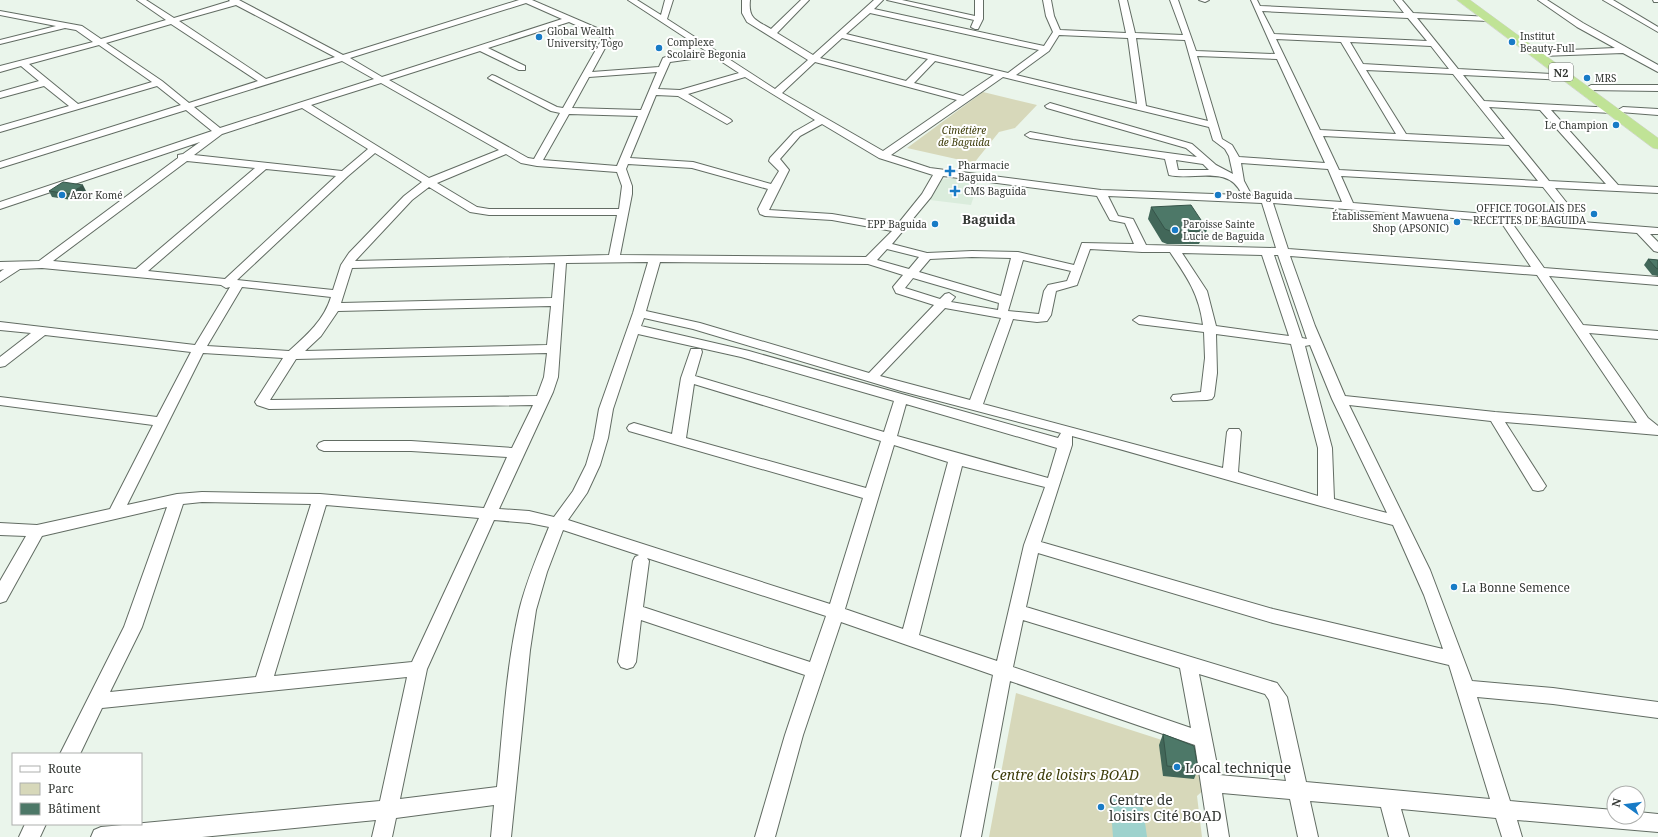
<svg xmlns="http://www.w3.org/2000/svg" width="1658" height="837" font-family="'Noto Serif',serif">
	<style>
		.built { fill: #daecdc }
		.green { fill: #d7d8ba }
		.water { fill: #9ed2cd }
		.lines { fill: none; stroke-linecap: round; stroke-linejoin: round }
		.minor-casing { stroke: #626c63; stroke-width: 2 }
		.highway-casing { stroke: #d2d3d2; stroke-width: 1 }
		.minor { fill: #fff; fill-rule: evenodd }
		.highway { fill: #c0e396; fill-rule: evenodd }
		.wall { fill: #426759 }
		.shaded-wall { fill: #365449 }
		.building { fill: #4d7868; stroke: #365449 }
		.poi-dot { fill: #187bc6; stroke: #fff; stroke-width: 1.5 }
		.labels { text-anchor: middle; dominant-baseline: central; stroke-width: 4; stroke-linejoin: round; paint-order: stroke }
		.far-poi-label { font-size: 10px; fill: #333733; stroke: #fff; text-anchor: start }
		.far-park-label { font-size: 10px; font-style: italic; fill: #3d3c09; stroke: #fff }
		.shield { fill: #fff; stroke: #707370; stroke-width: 1 }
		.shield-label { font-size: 11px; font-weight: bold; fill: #333733 }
		.poi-label { font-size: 12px; fill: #333733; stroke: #fff; text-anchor: start }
		.far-district-label { font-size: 13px; font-weight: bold; fill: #333733; stroke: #fff }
		.near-poi-label { font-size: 14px; fill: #333733; stroke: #fff; text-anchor: start }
		.near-park-label { font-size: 14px; font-style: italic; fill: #3d3c09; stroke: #fff }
	</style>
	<rect width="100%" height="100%" fill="#eaf5eb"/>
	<!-- built -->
	<path class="built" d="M 950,178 L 978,183 L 971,205 L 930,200 L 929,198 L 941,180 Z"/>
	<!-- green -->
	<g class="green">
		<path d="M 983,92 L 1037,105 L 1015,128 L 999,132 L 974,163 L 907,148 Z"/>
		<path d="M 1016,693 L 1196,751 L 1209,785 L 1197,796 L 1202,837 L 989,837 Z"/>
	</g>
	<!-- water -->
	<path class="water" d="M 1110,797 L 1142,801 L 1147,837 L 1113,837 Z"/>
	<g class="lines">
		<!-- minor casing -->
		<g class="minor-casing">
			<g id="minor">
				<path d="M 137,0 L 146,0 L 174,18 L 230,1 L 229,0 L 239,0 L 343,55 L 519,0 L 532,0 L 604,31 L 610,39 L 592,72 L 659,67 L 663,58 L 674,54 L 706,51 L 628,0 L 637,0 L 661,15 L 665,0 L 673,0 L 667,19 L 775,89 L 808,60 L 747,22 L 742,13 L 742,0 L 750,0 C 748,19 756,20 771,29 L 801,0 L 809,0 L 777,33 L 813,55 L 874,0 L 883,0 L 874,9 L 1044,46 L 1053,32 L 1046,16 L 1043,0 L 1051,0 L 1054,16 L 1060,30 L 1126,33 L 1119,0 L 1127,0 L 1135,33 L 1183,35 L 1170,0 L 1178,0 L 1196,51 L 1275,54 L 1251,0 L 1257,0 L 1260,6 L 1404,13 L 1394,0 L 1402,0 L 1413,13 L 1491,17 L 1491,21 L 1488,21 L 1417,18 L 1458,69 L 1570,75 L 1570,79 L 1567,80 L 1463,75 L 1484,101 L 1615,108 L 1617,110 L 1612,113 L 1551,110 L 1618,185 L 1658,187 L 1658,193 L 1555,188 L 1582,222 L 1658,228 L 1658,234 L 1650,234 L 1658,242 L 1658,252 L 1654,251 L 1637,233 L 1512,223 L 1544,268 L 1658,277 L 1658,285 L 1549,276 L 1583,325 L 1658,331 L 1658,339 L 1589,333 L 1648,418 L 1658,426 L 1658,435 L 1505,422 L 1546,486 L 1543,490 L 1538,491 L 1533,490 L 1491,421 L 1349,405 L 1430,570 L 1472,681 L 1553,688 L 1658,702 L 1658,718 L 1553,704 L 1477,697 L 1510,801 L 1614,810 L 1614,817 L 1638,817 L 1638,812 L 1658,814 L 1658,832 L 1517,820 L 1522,837 L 1502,837 L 1496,818 L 1401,809 L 1409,837 L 1389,837 L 1381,807 L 1310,801 L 1318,837 L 1298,837 L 1290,799 L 1222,793 L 1229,837 L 1209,837 L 1195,745 L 1010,681 L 981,837 L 961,837 L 993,675 L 841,622 L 803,735 L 775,837 L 755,837 L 785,735 L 805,675 L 641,620 L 636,662 L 633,667 L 627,669 L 621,667 L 618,662 L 633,561 L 635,557 L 639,555 L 563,530 L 547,572 L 536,610 L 530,650 L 511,837 L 491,837 L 494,805 L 396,818 L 392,837 L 372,837 L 376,820 L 202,837 L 91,837 L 94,830 L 101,827 L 380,801 L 407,677 L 102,708 L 80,754 L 60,754 L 124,627 L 167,507 L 42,536 L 6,601 L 0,603 L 0,581 L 26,536 L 0,535 L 0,523 L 37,525 L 110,509 L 153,425 L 0,405 L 0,397 L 157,417 L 191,352 L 45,335 L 5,366 L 0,367 L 0,357 L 31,333 L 0,330 L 0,322 L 195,345 L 230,287 L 226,288 L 221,285 L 42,268 L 20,269 L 0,282 L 0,272 L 4,269 L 0,270 L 0,262 L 39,261 L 178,158 L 178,155 L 183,154 L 200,142 L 0,209 L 0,202 L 212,131 L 186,110 L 0,168 L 0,162 L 181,105 L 157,86 L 0,132 L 0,126 L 69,106 L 44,86 L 0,98 L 0,92 L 39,81 L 21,66 L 0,72 L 0,66 L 93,42 L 76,30 L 65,28 L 0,44 L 0,40 L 56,26 L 0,15 L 0,11 L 82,26 L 101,39 L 166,20 ZM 526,3 L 562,19 L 382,77 L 350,58 ZM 236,5 L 335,57 L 266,79 L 179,21 ZM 1262,11 L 1408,18 L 1427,41 L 1274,34 ZM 870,13 L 1039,50 L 1008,73 L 846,34 ZM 569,22 L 598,35 L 602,39 L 563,108 L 557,107 L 495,76 L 492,75 L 488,78 L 551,111 L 560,113 L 534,159 L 528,158 L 389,80 L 480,51 L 519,70 L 525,70 L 525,66 L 488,48 ZM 171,24 L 258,81 L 189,103 L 162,81 L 106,43 ZM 1059,35 L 1128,38 L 1137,104 L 1016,75 L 1049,51 ZM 842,38 L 928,59 L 906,81 L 820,58 ZM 1136,38 L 1185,40 L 1208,121 L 1146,106 ZM 1276,39 L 1341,42 L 1396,134 L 1320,130 ZM 1350,42 L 1431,46 L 1449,69 L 1363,64 ZM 99,45 L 152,82 L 78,104 L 29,64 ZM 713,56 L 739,73 L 680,90 L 658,89 L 670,62 ZM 1197,56 L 1277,59 L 1325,163 L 1239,157 L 1232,145 L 1222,139 ZM 342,61 L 374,79 L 220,128 L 194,107 ZM 935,61 L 994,75 L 963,96 L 914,83 ZM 815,62 L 957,100 L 883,151 L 782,93 ZM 1366,70 L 1453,74 L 1505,139 L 1406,134 ZM 657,72 L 641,110 L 572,108 L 589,77 ZM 745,77 L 815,120 L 794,132 L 770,158 L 769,161 L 779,171 L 771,184 L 693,162 L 630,158 L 656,95 L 678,96 L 727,124 L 732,121 L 730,119 L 688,94 ZM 1003,77 L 1209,127 L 1213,140 L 1225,149 L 1229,156 L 1233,174 L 1216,165 L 1192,144 L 1050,103 L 1045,106 L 1047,108 L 1186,148 L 1197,157 L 1073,140 L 1030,132 L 1025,135 L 1030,138 L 1165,159 L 1169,175 C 1193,181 1230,164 1242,195 L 1101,190 L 930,168 L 891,155 ZM 381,83 L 499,150 L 429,178 L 311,105 ZM 1489,107 L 1540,110 L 1606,184 L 1549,181 ZM 302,108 L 368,149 L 342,171 L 194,155 L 222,134 ZM 569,114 L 638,116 L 617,166 L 543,160 ZM 822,124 L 879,158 L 933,175 L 922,194 L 897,225 L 832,214 L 769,210 L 789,170 L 780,159 L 800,136 ZM 1323,136 L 1509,145 L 1538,181 L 1339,170 ZM 375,153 L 422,182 L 404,196 L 349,253 L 341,265 L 333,290 L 237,280 L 348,176 ZM 506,154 L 521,163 L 537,166 L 617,172 L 622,186 L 619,209 L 489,209 L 477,207 L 437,183 ZM 1176,160 L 1203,164 L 1209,170 L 1178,170 ZM 187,161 L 255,168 L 136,269 L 53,261 ZM 1241,163 L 1328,169 L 1342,202 L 1252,196 L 1244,181 ZM 628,164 L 692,168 L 768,189 L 758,209 L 760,214 L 765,216 L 832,220 L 892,231 L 866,257 L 620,255 L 632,194 L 632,186 L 626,169 ZM 266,169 L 336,176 L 225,279 L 148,271 ZM 943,176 L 1097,196 L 1110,220 L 1125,223 L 1134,244 L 1082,243 L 1074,265 L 1018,252 L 972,251 L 927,253 L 892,244 L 931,197 ZM 1341,176 L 1543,187 L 1570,221 L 1353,203 ZM 429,187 L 470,212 L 489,215 L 617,215 L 609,255 L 355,261 L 412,200 ZM 1108,196 L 1262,203 L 1276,248 L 1146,245 L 1133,219 L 1118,216 ZM 1273,203 L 1501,222 L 1531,267 L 1288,249 ZM 887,249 L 919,257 L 909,269 L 877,260 ZM 1090,249 L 1142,252 L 1170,252 C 1187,277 1199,294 1203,325 L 1139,316 L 1133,320 L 1139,324 L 1204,332 L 1205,358 L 1201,392 L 1173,395 L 1171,398 L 1173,401 L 1207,400 L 1212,399 L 1214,396 L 1217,373 L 1216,334 L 1291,344 L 1318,448 L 1318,496 L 1238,472 L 1241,432 L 1239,429 L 1229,429 L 1227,432 L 1223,468 L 983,404 L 1013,319 L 1037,322 L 1047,321 L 1051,315 L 1056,291 L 1077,285 ZM 1182,253 L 1262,255 L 1289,336 L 1216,326 L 1207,291 ZM 1274,255 L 1278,255 L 1307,339 L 1302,338 ZM 1290,256 L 1537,275 L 1637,423 L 1495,412 L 1345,396 L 1315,326 ZM 972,257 L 1011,258 L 1001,296 L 919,272 L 930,259 ZM 1023,260 L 1071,271 L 1067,281 L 1048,285 L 1044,291 L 1039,314 L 1008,311 ZM 648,262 L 633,313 L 599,409 L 594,438 L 586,465 L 573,491 L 554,517 L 529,511 L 499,509 L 553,392 L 558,377 L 566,263 ZM 660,262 L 868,264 L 903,275 L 893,287 L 896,293 L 934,305 L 869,373 L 700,323 L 646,311 ZM 555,263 L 552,298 L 341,303 L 352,268 ZM 913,278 L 999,303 L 998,310 L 951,302 L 955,297 L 949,293 L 945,294 L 940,299 L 905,288 ZM 242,287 L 331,297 C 324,320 307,335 289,351 L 207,346 ZM 551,306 L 547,345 L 305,351 L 321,336 L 338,311 ZM 945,308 L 1001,318 L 970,400 L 880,376 ZM 644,318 L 693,329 L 901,391 L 1061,433 L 1058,438 L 749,351 L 641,326 ZM 638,334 L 741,357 L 894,401 L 884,432 L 695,376 L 702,352 L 701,349 L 691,349 L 690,352 L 681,378 L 672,434 L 634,423 L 629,425 L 627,428 L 629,431 L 863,498 L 830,604 L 568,520 L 587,493 L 600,465 L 608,438 L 613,409 ZM 1310,345 L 1332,399 L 1387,513 L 1334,499 L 1332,448 L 1305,346 ZM 203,353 L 283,358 L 255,402 L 257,405 L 269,409 L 533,405 L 512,448 L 411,441 L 324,441 L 319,443 L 317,446 L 319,449 L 324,451 L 411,451 L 507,457 L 484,508 L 320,494 L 202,492 L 177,494 L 127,505 ZM 547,353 L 544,377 L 537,396 L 270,400 L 296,359 ZM 694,384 L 881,441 L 866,488 L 686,438 ZM 906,404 L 1057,448 L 1048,478 L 897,436 ZM 1072,436 C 1179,465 1285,498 1393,525 L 1424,595 L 1443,649 L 1273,609 L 1041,542 L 1072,445 ZM 894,445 L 948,462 L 903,629 L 845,609 ZM 962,466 L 1045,487 L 1024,545 L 997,661 L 919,635 ZM 202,502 L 311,504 L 256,677 L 110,692 L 142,627 L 183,504 ZM 326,505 L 479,518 L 412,662 L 274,676 ZM 494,520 L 529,523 L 549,527 C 538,554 526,582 519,611 C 506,668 503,728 497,787 L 400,799 L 427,669 ZM 1038,553 L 1273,623 L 1449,665 L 1490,799 L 1306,782 L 1287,697 L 1277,683 L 1026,607 ZM 647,558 L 826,616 L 810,662 L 643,607 L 649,561 ZM 1023,620 L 1180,668 L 1191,728 L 1013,667 ZM 1199,674 L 1265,694 L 1269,700 L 1286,781 L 1219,775 Z"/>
				<path d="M 887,0 L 902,0 L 975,16 L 975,0 L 983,0 L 983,19 L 978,29 L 975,29 L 971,27 L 974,20 Z"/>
				<path d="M 1199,0 L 1209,0 L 1205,2 Z"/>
				<path d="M 1538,0 L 1547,0 L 1583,23 L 1658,65 L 1658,72 L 1623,53 L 1542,56 L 1541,54 L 1545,51 L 1615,48 L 1577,27 Z"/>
				<path d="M 1603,0 L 1613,0 L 1658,27 L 1658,32 Z"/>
				<path d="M 1653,0 L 1658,0 L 1658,2 L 1654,2 Z"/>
				<path d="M 1591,85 L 1658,85 L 1658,91 L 1588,90 L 1586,88 Z"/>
				<path d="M 1623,107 L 1658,109 L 1658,115 L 1620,112 L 1618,110 Z"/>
				<path d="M 25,824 L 46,824 L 40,837 L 19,837 Z"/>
			</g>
		</g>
		<!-- highway casing -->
		<g class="highway-casing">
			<path id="highway" d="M 1457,0 L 1470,0 L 1658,138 L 1658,149 L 1653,148 Z"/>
		</g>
		<!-- minor -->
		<use href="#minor" class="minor"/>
		<!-- highway -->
		<use href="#highway" class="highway"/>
	</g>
	<!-- wall -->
	<g class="wall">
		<path d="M 49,191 L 86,191 L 72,200 L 52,197 Z"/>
		<path d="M 1151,207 L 1207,229 L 1204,242 L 1200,242 L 1199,244 L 1167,244 L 1162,242 L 1148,219 Z"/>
		<path d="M 1648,259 L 1658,260 L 1658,276 L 1652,275 L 1644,265 Z"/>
		<path d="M 1163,734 L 1198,769 L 1194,779 L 1163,776 L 1159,745 Z"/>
	</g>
	<!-- shaded-wall -->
	<path class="shaded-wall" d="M 83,185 L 86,191 L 72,200 L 69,194 Z"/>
	<!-- building -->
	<g class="building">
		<path d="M 63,182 L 83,185 L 69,194 L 49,191 Z"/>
		<path d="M 1191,205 L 1207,229 L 1201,229 L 1203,231 L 1170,231 L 1165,229 L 1151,207 Z"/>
		<path d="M 1648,259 L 1658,260 L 1658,269 L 1656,268 Z"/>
		<path d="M 1163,734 L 1194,746 L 1198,769 L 1167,766 Z"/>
	</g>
	<!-- markers -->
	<g class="poi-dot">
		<circle cx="539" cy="37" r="4"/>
		<circle cx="1512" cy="42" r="4"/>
		<circle cx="659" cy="48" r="4"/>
		<circle cx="1587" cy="78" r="4"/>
		<circle cx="1616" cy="125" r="4"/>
		<path d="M948 165h4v4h4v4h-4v4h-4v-4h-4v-4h4z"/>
		<path d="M953 185h4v4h4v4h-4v4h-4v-4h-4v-4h4z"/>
		<circle cx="62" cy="195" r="4"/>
		<circle cx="1218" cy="195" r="4"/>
		<circle cx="1594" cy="214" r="4"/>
		<circle cx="1457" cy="222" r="4"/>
		<circle cx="935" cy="224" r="4"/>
		<circle cx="1175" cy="230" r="4"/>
		<circle cx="1454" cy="587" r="4"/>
		<circle cx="1177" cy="767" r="4"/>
		<circle cx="1101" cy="807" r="4"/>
	</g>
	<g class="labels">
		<!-- far-poi labels -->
		<g class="far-poi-label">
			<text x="547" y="31">Global Wealth<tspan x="547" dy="12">University, Togo</tspan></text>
			<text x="1520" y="36">Institut<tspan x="1520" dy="12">Beauty-Full</tspan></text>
			<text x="667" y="42">Complexe<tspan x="667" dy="12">Scolaire Begonia</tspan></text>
			<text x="1595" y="78">MRS</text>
			<text x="1608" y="125" text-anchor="end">Le Champion</text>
			<text x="958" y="165">Pharmacie<tspan x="958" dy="12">Baguida</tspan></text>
			<text x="964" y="191">CMS Baguida</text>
			<text x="70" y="195">Azor Komé</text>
			<text x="1226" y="195">Poste Baguida</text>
			<text x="1586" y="208" text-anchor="end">OFFICE TOGOLAIS DES<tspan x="1586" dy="12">RECETTES DE BAGUIDA</tspan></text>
			<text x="1449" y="216" text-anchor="end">Établissement Mawuena<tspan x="1449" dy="12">Shop (APSONIC)</tspan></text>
			<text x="927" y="224" text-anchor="end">EPP Baguida</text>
			<text x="1183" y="224">Paroisse Sainte<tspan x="1183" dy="12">Lucie de Baguida</tspan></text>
		</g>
		<!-- far-park labels -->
		<g class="far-park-label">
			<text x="964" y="130">Cimétière<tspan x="964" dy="12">de Baguida</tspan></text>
		</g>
		<!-- shield labels -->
		<rect class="shield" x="1549" y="63" width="24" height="18" rx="3"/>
		<g class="shield-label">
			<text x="1561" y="72">N2</text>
		</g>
		<!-- poi labels -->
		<g class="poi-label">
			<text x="1462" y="587">La Bonne Semence</text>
		</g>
		<!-- far-district labels -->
		<g class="far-district-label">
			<text x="989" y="219">Baguida</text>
		</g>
		<!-- near-poi labels -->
		<g class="near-poi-label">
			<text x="1185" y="767">Local technique</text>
			<text x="1109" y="799">Centre de<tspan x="1109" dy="16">loisirs Cité BOAD</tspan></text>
		</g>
		<!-- near-park labels -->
		<g class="near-park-label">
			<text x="1065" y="774">Centre de loisirs BOAD</text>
		</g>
	</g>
	<!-- legend -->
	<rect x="12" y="753" width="130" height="72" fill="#ffffff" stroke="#adafad"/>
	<rect x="20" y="766" width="20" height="6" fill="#ffffff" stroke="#adafad"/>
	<text x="48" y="773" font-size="12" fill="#333733">Route</text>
	<rect x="20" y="783" width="20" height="12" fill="#d7d8ba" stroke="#adafad"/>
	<text x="48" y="793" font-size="12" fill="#333733">Parc</text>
	<rect x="20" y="803" width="20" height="12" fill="#4d7868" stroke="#adafad"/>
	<text x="48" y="813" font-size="12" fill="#333733">Bâtiment</text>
	<!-- north arrow -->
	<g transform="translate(1626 805) rotate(284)"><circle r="19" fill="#ffffff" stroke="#adafad"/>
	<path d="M0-3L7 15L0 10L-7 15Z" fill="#187bc6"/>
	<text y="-6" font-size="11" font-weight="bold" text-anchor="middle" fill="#333733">N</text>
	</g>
</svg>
